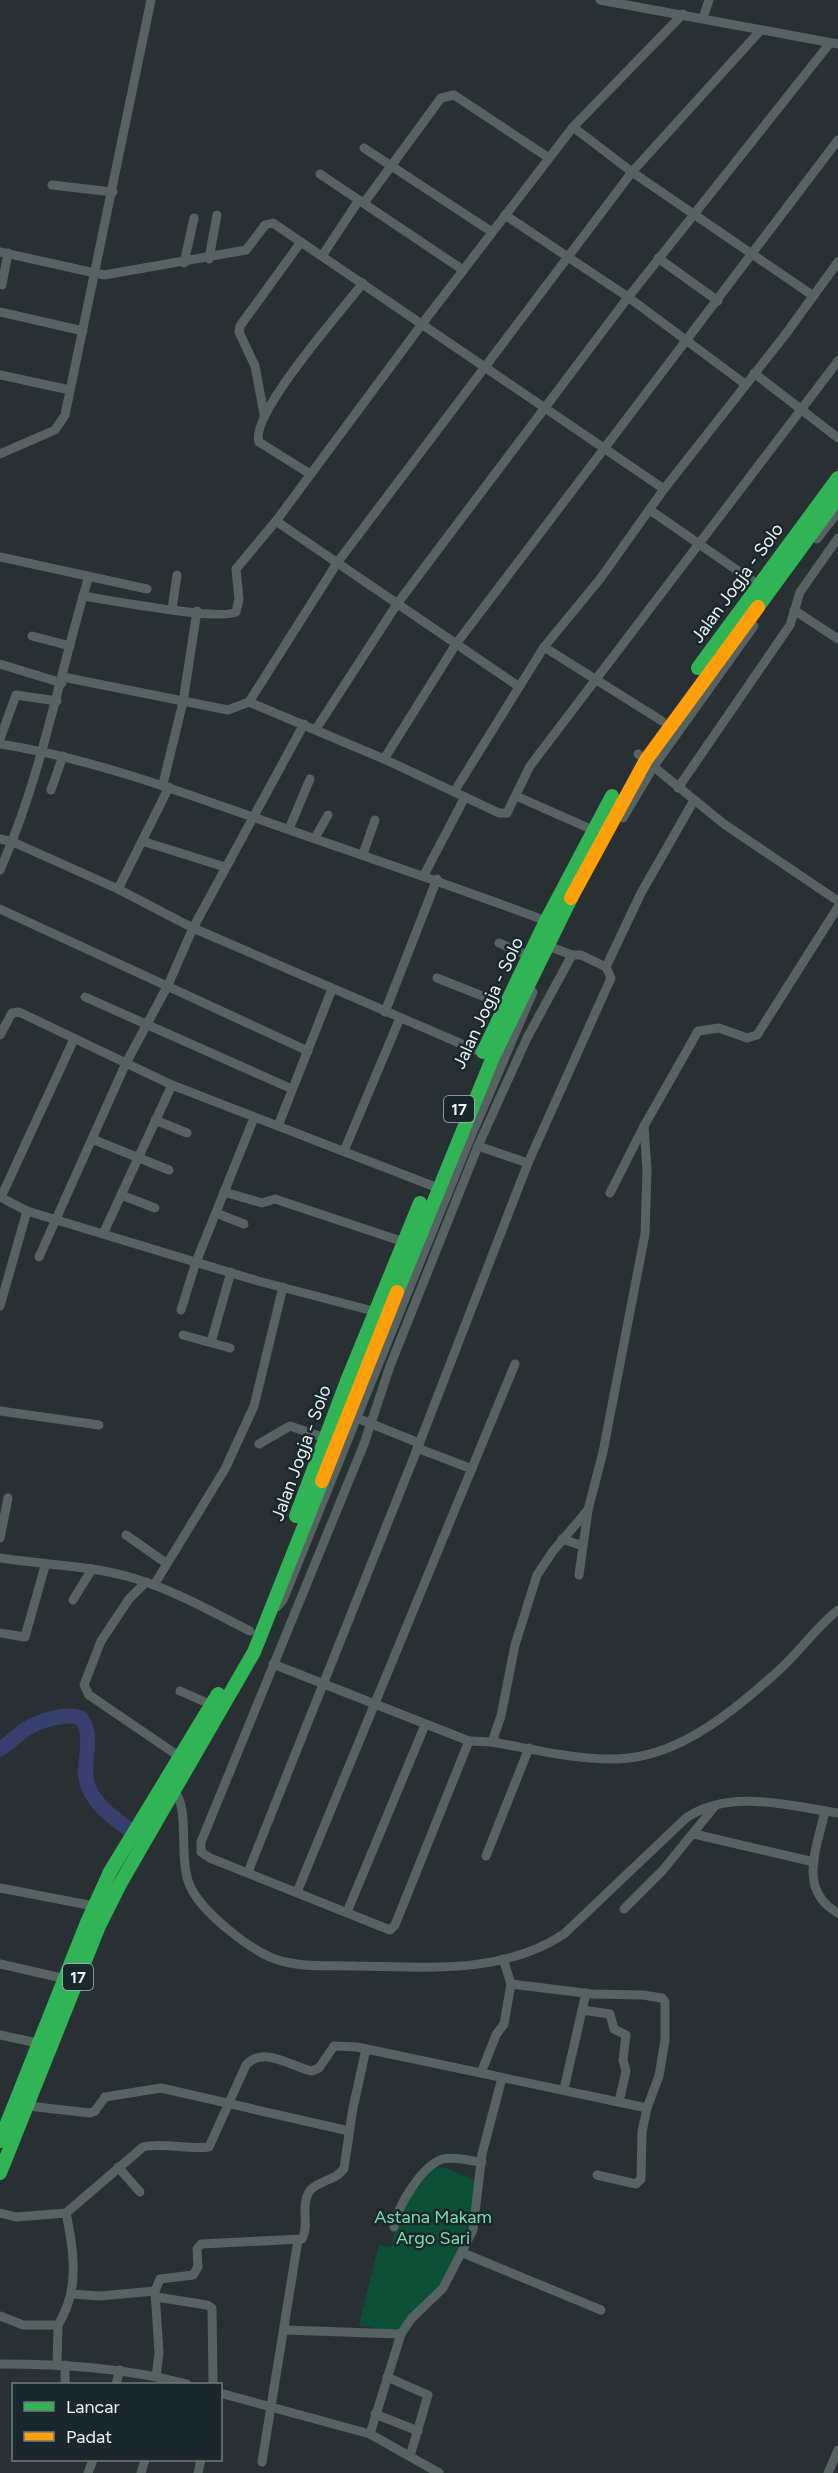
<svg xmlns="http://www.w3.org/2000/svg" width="838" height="2473" font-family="Figtree,sans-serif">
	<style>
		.green { fill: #0b5036 }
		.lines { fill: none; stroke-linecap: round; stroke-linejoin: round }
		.river { stroke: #373f6e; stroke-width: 15 }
		.street { stroke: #576262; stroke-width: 9 }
		.fast { stroke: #30b455; stroke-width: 14 }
		.slow { stroke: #ff9f0a; stroke-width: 14 }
		.labels { text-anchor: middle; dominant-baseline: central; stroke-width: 5; stroke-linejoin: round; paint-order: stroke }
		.shield { fill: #1a282d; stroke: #abb5b9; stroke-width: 1.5 }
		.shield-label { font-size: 16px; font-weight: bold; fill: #e9f2f5 }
		.street-label { font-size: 18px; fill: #e9f2f5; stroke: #1a282d }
		.park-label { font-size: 18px; fill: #7bddac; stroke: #1a282d }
	</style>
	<rect width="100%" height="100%" fill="#283033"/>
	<!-- green -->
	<path class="green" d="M 443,2167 L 477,2181 L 472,2221 L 444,2283 L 399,2333 L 359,2325 L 379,2245 L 392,2247 L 398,2213 L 433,2168 Z"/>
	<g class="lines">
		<!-- river -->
		<path class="river" d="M 0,1749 C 10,1743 17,1735 26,1729 C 38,1721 67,1712 81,1718 C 96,1738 80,1764 88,1786 C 96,1809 125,1825 143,1841"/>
		<!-- street -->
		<g class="street">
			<path d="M 600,0 L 838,44"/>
			<path d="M 703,18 L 709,0"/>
			<path d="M 573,127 L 632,172 L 812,295"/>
			<path d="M 364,148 L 492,232"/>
			<path d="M 320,174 L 463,270"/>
			<path d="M 52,185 L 113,192"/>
			<path d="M 364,203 L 441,98 L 454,95 L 549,158"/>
			<path d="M 505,215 L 628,297 L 745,384"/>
			<path d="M 0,252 L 104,275 L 246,250 L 265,225 L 273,223 L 664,489"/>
			<path d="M 322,256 L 359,200"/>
			<path d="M 658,258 L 718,301"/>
			<path d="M 209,259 L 217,215"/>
			<path d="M 184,263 L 194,218"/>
			<path d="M 2,285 L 8,253"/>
			<path d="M 0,312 L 83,331"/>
			<path d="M 754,373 L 838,438"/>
			<path d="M 0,375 L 70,390"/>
			<path d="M 264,414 L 255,366 L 239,332 L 240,326 L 301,242"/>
			<path d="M 0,454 L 55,430 L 65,415 L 151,0"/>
			<path d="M 310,474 L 259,442 C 249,415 343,309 363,283"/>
			<path d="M 650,510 L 757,584"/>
			<path d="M 276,521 L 518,686"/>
			<path d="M 817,539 L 838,512"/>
			<path d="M 0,557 L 147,589"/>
			<path d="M 83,596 C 107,600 221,621 236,612 L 239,599 L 236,569 L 276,521 L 422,324 L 573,127 L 683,14"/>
			<path d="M 172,609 L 177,575"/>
			<path d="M 794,610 L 838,639"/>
			<path d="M 32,636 L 70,646"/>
			<path d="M 544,647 L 662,721"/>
			<path d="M 0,664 L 62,683"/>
			<path d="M 63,677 L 228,710 L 249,702 L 337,563 L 632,172 L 760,31"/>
			<path d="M 249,702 L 384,759 L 499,813 L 507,813 L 530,766 L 838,361"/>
			<path d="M 316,729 L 397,604 L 626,300 L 830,43"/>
			<path d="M 0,739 L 16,695 L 57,701"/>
			<path d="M 0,744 C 88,758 170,788 253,817 C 351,852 449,884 546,921"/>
			<path d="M 638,754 L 724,824 L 838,901"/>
			<path d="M 384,759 L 456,644 L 838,140"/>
			<path d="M 163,784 L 183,702 L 197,611"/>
			<path d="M 678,788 L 790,625 L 800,592 L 838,538"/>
			<path d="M 51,790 L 63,756"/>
			<path d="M 454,792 L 544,647 L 600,579 L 664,489 L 785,335 L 838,262"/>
			<path d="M 516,796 L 593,830"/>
			<path d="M 623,818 L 654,766 L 754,626"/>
			<path d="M 289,829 L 310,779"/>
			<path d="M 315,838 L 328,815"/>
			<path d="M 0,839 L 13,842 L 118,889 L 193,928 L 485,1054"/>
			<path d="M 142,841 L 225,867"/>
			<path d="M 363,854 L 375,820"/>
			<path d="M 0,870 C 42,776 59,675 89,576"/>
			<path d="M 424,875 L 465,797"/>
			<path d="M 118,889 L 169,787"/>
			<path d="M 0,909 L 308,1051"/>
			<path d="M 499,943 L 530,956"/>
			<path d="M 548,946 L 572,955"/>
			<path d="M 437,978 L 505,1005"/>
			<path d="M 85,997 L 292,1089"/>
			<path d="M 385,1012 L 437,879"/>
			<path d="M 0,1035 L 12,1013 L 19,1012 L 172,1085 L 438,1188"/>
			<path d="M 155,1120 L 187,1133"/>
			<path d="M 278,1126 L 332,989"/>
			<path d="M 92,1139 L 169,1170"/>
			<path d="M 478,1146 L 528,1163"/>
			<path d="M 344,1151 L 400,1018"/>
			<path d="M 224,1192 L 262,1203 L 275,1199 L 404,1242"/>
			<path d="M 610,1193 L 644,1126 L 698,1031 L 719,1028 L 747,1038 L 757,1035 L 838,907"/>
			<path d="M 121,1195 L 155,1208"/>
			<path d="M 0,1197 L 27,1211 L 258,1281 L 377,1312"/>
			<path d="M 1,1197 L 74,1039"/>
			<path d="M 216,1213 L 244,1224"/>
			<path d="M 103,1234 L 172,1085"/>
			<path d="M 39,1257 L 126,1063 L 168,985 L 193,928 L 304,724"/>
			<path d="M 0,1306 L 27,1211"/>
			<path d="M 181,1310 L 196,1262 L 254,1118"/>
			<path d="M 183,1335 L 230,1348"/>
			<path d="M 211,1342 L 231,1272"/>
			<path d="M 0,1411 L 99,1425"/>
			<path d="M 352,1416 L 419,1443"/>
			<path d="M 259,1444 L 290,1426 L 325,1438"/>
			<path d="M 417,1448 L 472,1469"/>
			<path d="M 126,1535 L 166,1563"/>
			<path d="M 0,1538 L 8,1498"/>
			<path d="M 562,1539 L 583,1546"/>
			<path d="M 0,1558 C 44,1565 90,1565 133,1578 C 174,1590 212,1612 250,1631"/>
			<path d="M 579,1575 L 588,1510"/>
			<path d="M 146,1582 L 129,1599 L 101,1641 L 84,1685 L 89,1695 L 180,1757"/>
			<path d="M 154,1585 L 225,1469 L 254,1406 L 283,1287"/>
			<path d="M 73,1600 L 92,1569"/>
			<path d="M 277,1607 L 283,1600 L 469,1141 L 533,992"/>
			<path d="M 0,1633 L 25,1637 L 45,1566"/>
			<path d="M 273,1664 L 469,1741 L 395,1925 L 390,1930 L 210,1858 L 201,1852 L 201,1842 L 364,1444 L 390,1366 L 478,1146 L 527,1038 L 572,955 L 581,955 L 606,967"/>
			<path d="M 180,1691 L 212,1705"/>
			<path d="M 469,1741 L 492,1742 L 501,1716 L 515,1645 L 537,1575 L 553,1551 L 588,1510 L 603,1452 L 645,1234 L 647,1170 L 644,1126"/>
			<path d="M 492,1742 C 533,1749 588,1763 629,1758 C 685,1752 737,1708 777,1672 C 799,1653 815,1628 838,1610"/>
			<path d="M 173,1790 C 192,1807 176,1863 192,1890 C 205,1914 250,1950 275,1959 C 300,1968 330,1965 356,1966 C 426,1967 502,1975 564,1934 L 686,1818 C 731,1788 789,1806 838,1813"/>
			<path d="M 825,1811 C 817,1848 797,1890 838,1913"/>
			<path d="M 694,1834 L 814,1862"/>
			<path d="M 486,1856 L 529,1748"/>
			<path d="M 248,1872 L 416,1452 L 528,1163 L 611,978 L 606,967 L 641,893 L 693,802"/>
			<path d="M 0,1888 L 94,1906"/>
			<path d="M 297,1892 L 515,1364"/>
			<path d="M 624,1909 L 663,1870 L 715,1806"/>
			<path d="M 347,1912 L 425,1725"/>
			<path d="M 503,1959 L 511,1984 L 592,1994 L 643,1995 L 662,1998 L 665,2002 L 665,2040 L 659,2076 L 647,2108 L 642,2132 L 641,2179 L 636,2184 L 597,2175"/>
			<path d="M 0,1964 L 66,1979"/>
			<path d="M 582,2010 L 610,2014 L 614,2029 L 626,2035 L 623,2060 L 626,2071 L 619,2102"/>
			<path d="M 0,2035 L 42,2044"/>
			<path d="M 481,2073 L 496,2035 L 504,2024 L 511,1984"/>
			<path d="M 564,2089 L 586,1993"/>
			<path d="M 28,2106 L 90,2113 L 95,2111 L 105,2097 L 161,2088 L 349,2131"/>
			<path d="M 118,2167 L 140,2192"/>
			<path d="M 0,2213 L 16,2217 L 66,2213 L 143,2147 C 163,2142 187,2150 209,2147 L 246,2065 C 264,2045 291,2067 312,2071 L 319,2068 L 334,2046 L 357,2047 L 647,2108"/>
			<path d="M 394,2227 C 397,2207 422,2165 443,2159 C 454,2156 470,2161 482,2162"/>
			<path d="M 463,2253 L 601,2310"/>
			<path d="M 71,2294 L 100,2296 L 155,2291"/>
			<path d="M 156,2297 L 207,2305 L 212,2308 L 213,2384"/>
			<path d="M 0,2316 L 23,2325 L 58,2325 C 80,2290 74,2251 66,2213"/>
			<path d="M 285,2330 L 401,2334"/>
			<path d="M 0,2364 C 64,2364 125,2368 187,2384"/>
			<path d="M 57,2364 L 58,2325"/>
			<path d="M 65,2365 L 65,2384"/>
			<path d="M 156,2376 L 159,2353 L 155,2291 L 160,2279 L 193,2275 L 198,2267 L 197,2249 L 201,2244 L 302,2239 C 310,2225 300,2207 309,2192 C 317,2180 337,2181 344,2168 L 353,2108 L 366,2049"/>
			<path d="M 387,2377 L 428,2395 L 410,2456"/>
			<path d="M 116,2384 L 120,2370"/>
			<path d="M 220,2393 L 370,2434 L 439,2473"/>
			<path d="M 375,2414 L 418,2431"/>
			<path d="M 370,2434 L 401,2334 L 411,2319 L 443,2288 L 473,2230 L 482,2154 L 502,2078"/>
			<path d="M 262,2462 L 298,2240"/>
			<path d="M 88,2473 L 93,2460"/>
			<path d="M 141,2473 L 145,2460"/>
			<path d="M 198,2473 L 201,2460"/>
			<path d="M 828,2473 L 838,2450"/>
		</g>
		<!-- fast -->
		<g class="fast">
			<path d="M 758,607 L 838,497"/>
			<path d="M 698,668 L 838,478"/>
			<path d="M 483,1052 L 546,921 L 612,796"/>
			<path d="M 397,1292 L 493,1057 L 571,898"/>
			<path d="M 296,1516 L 347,1381 L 420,1203"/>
			<path d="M 0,2141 L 86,1925 L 110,1872 L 218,1694"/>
			<path d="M 0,2173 L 99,1926 L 120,1884 L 254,1652 L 322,1481"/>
		</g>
		<!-- slow -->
		<g class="slow">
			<path d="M 571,898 L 646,760 L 758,607"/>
			<path d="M 322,1481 L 397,1292"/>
		</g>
	</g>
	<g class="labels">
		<!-- shield labels -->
		<g class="shield">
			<rect x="444" y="1096" width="30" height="26" rx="4.5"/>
			<rect x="63" y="1964" width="30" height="26" rx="4.5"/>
		</g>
		<g class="shield-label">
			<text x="459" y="1109">17</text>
			<text x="78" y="1977">17</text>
		</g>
		<!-- street labels -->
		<g class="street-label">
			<text transform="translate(737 583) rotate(-54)">Jalan Jogja - Solo</text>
			<text transform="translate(488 1003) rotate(-65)">Jalan Jogja - Solo</text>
			<text transform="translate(301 1453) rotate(-70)">Jalan Jogja - Solo</text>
		</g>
		<!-- park labels -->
		<g class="park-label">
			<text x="433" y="2217">Astana Makam<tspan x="433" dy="21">Argo Sari</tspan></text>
		</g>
	</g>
	<!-- legend -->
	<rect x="12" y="2383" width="210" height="78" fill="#1a282d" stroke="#6d797d" stroke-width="1.5"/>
	<rect x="24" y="2402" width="30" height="9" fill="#30b455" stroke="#6d797d" stroke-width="1.5"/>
	<text x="66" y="2413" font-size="18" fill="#e9f2f5">Lancar</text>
	<rect x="24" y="2432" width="30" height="9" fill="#ff9f0a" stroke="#6d797d" stroke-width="1.5"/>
	<text x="66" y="2443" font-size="18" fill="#e9f2f5">Padat</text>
</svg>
